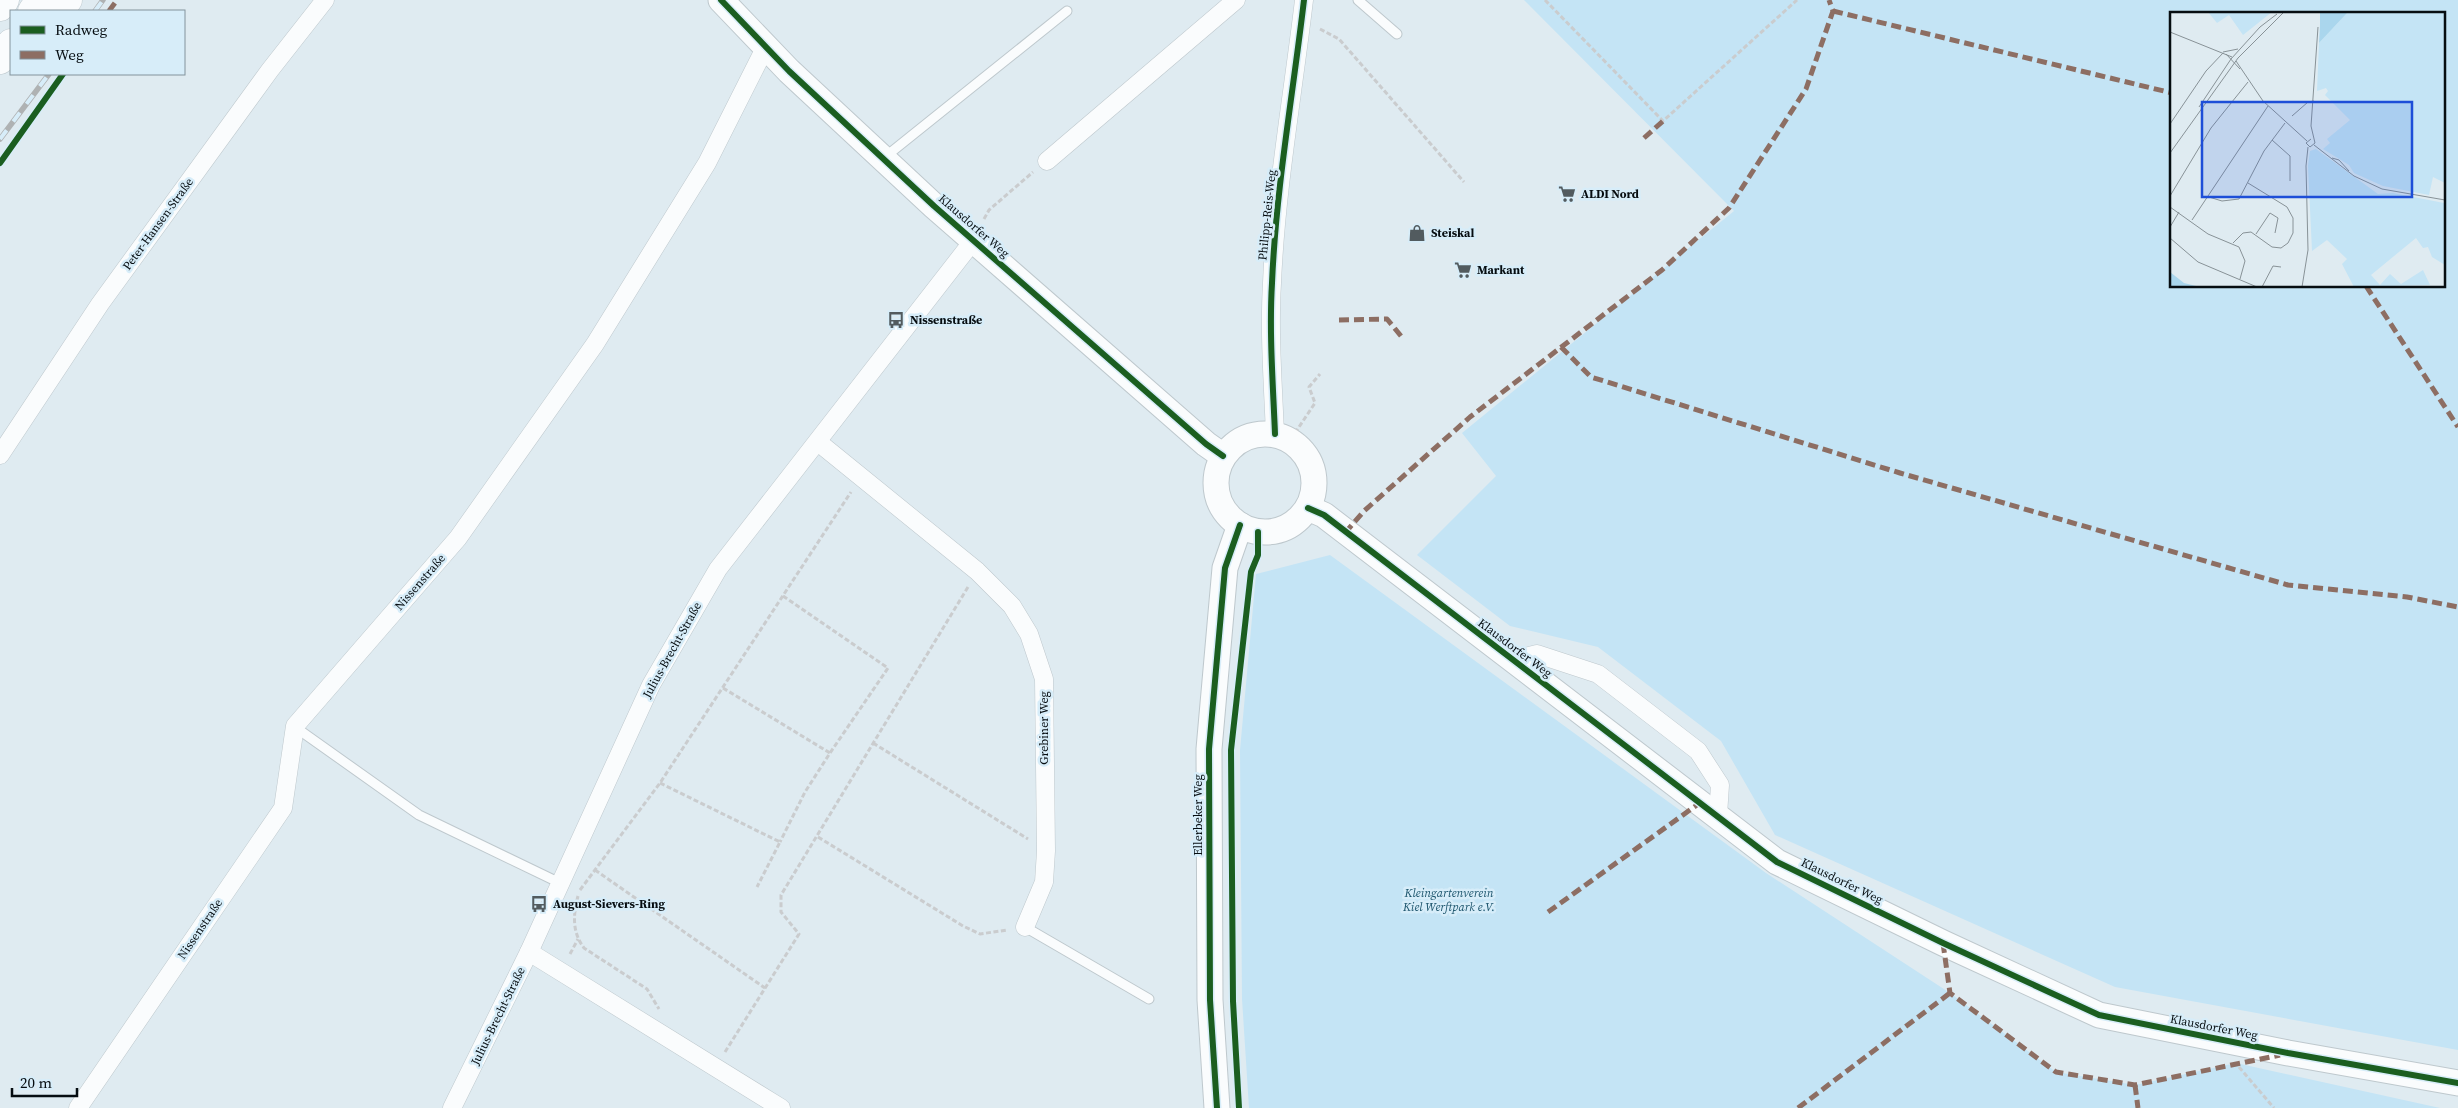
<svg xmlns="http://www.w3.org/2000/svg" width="2458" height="1108" font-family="'Source Serif 4',serif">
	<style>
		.green { fill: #c4e4f5; fill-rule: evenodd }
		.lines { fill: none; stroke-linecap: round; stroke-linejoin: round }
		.lane-casing { stroke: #bec8cd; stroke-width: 11 }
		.street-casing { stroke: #bec8cd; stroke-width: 19 }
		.secondary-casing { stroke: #bec8cd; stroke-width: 27 }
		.highway-casing { stroke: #bec8cd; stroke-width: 29 }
		.path { stroke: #caccce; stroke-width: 3; stroke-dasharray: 5 2.5; stroke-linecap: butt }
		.lane { stroke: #fafcfd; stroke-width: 9 }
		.street { stroke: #fafcfd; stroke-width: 18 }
		.secondary { stroke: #fafcfd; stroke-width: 25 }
		.highway { stroke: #fafcfd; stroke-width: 28 }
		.rail-casing { stroke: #afb2b3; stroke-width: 5.5 }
		.rail { stroke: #d7edf9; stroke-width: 4; stroke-dasharray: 11; stroke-linecap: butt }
		.quiet { stroke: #8d6e63; stroke-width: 5; stroke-dasharray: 10 5; stroke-linecap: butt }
		.cycleway-casing { stroke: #d7edf9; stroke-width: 9 }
		.cycleway { stroke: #1b5e20; stroke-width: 6 }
		.labels { text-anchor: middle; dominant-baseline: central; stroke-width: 5; stroke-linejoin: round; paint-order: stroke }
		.poi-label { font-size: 12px; font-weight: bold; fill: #060d11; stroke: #d7edf9; text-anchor: start }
		.street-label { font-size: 12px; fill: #060d11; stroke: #d7edf9 }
		.park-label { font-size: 12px; font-style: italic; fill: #1b546c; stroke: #d7edf9 }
		.inset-road { fill: none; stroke: #889297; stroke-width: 1 }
		.view { fill: #1d4ed8; fill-opacity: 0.15; stroke: #1d4ed8; stroke-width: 2.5 }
		.inset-edge { fill: none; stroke: #060d11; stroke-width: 2.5 }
	</style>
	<rect width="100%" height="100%" fill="#dfebf1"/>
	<!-- green -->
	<g class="green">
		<path d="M 1524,0 L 2458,0 L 2458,1050 L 2115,987 L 1775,835 L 1721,741 L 1598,647 L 1510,626 L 1417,555 L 1496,476 L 1462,433 L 1734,211 ZM 2172,14 L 2444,14 L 2444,286 L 2172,286 Z"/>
		<path d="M 1330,555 L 1766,873 L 1950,993 L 2056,1072 L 2135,1085 L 2236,1063 L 2440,1108 L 1249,1108 L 1242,999 L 1240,750 L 1256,574 Z"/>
	</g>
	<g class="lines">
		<!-- lane casing -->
		<g class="lane-casing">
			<g id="lane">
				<path d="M 1358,0 L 1397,34"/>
				<path d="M 885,157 L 1067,11"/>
				<path d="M 295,727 L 419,815 L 560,883"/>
				<path d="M 1025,927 L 1149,999"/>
			</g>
		</g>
		<!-- street casing -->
		<g class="street-casing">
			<g id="street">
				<path d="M 1047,161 L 1236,0"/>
				<path d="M 1275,434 C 1273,384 1269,333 1272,283 C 1276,188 1293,94 1304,0"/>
				<path d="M 818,442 L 977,571 L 1012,606 L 1029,634 L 1044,679 L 1046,851 L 1044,882 L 1025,927"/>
				<path d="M 0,455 L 100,304 L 270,70 L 325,0"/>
				<path d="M 1513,660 L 1537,654 L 1598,674 L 1698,751 L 1720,785 L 1718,815"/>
				<path d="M 529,952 L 781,1108"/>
				<path d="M 78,1108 L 283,808 L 295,726 L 458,538 L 595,344 L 707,163 L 765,48"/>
				<path d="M 452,1108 L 529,952 L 651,685 L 718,569 L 973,241"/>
			</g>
		</g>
		<!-- secondary casing -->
		<g class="secondary-casing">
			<g id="secondary">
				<path d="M 721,0 L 789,71 L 934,206 L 1206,444 L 1223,456"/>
				<circle cx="1265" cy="483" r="49"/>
				<path d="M 1308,508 L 1324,515 L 1777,862 L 1943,943 L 2099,1015 L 2288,1053 L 2458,1083"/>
				<path d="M 1217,1108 L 1210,1000 L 1209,749 L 1225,568 L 1240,525"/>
			</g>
		</g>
		<!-- highway casing -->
		<g class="highway-casing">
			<g id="highway">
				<path d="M 0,7 L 5,0"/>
				<path d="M 32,11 L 40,0"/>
				<path d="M 58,11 L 68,0"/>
				<path d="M 0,60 L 11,43"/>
			</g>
		</g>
		<!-- path -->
		<g class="path">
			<path d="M 1545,0 L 1663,121 L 1797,0"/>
			<path d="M 1320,29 L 1339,39 L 1464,182"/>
			<path d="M 984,219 L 989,210 L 1033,172"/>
			<path d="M 1295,433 L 1315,403 L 1309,387 L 1320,374"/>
			<path d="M 783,596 L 888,668 L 830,753"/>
			<path d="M 723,688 L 830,753 L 805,792 L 780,842"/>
			<path d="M 873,743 L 1028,839"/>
			<path d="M 660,783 L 780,842 L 757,887"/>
			<path d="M 818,837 L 963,926 L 980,934 L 1007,930"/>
			<path d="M 595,870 L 765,988"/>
			<path d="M 580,890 L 660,783 L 851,492"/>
			<path d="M 578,896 C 573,915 572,932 584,948 L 647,989 L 659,1009"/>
			<path d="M 570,954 L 578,939"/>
			<path d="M 725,1052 L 799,934 L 781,912 L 781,895 L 968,587"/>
			<path d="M 2239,1067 L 2274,1108"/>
		</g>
		<!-- lane -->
		<use href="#lane" class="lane"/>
		<!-- street -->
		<use href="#street" class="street"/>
		<!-- secondary -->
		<use href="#secondary" class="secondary"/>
		<!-- highway -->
		<use href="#highway" class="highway"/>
		<!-- rail casing -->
		<g class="rail-casing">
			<g id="rail">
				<path d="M 95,11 L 103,0"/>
				<path d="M 0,139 L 49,74"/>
			</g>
		</g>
		<!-- rail -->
		<use href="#rail" class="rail"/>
		<!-- quiet -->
		<g class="quiet">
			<path d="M 109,11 L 117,0"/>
			<path d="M 1833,11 L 2172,93"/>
			<path d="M 1644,138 L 1663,121"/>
			<path d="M 2366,286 L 2458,427"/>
			<path d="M 1339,320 L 1387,319 L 1401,336"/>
			<path d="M 1561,347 L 1591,377 L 1900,473 L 2288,585 L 2407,597 L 2458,607"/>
			<path d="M 1345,533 L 1364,511 L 1470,417 L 1662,270 L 1729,208 L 1806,89 L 1833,11 L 1829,0"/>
			<path d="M 1548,912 L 1701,802"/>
			<path d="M 1943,943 L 1950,993 L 2056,1072 L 2135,1085 L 2280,1055"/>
			<path d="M 2135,1085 L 2138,1108"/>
			<path d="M 1798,1108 L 1950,993"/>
		</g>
		<!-- cycleway casing -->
		<g class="cycleway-casing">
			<g id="cycleway">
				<path d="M 721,0 L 789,71 L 934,206 L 1206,444 L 1223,456"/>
				<path d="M 0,163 L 63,74"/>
				<path d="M 1275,434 C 1273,384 1269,333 1272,283 C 1276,188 1293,94 1304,0"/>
				<path d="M 1308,508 L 1324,515 L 1777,862 L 1943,943 L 2099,1015 L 2288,1053 L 2458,1083"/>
				<path d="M 1217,1108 L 1210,1000 L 1209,749 L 1225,568 L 1240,525"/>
				<path d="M 1239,1108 L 1233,1001 L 1231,750 L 1251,572 L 1258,555 L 1258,532"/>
			</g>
		</g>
		<!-- cycleway -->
		<use href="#cycleway" class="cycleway"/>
	</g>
	<!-- icons -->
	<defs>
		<g id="supermarket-bare" transform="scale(1.35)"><path d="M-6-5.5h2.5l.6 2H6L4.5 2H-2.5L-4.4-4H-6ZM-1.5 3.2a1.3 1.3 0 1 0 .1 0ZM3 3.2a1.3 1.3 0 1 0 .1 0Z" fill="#525b5f" stroke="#d7edf9" stroke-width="2.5" paint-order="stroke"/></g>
		<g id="shop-bare" transform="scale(1.35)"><path d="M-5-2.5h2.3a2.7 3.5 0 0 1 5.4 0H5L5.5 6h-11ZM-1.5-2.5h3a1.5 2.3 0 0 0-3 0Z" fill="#525b5f" stroke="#d7edf9" stroke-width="2.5" paint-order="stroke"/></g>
		<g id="bus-bare" transform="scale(1.35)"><path d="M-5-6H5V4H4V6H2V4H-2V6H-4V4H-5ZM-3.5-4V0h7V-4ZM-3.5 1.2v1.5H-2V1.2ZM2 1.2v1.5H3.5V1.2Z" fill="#525b5f" stroke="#d7edf9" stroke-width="2.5" paint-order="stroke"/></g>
	</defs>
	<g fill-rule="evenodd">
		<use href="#supermarket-bare" x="1567" y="194"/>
		<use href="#shop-bare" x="1417" y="233"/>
		<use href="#supermarket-bare" x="1463" y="270"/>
		<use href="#bus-bare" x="896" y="320"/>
		<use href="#bus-bare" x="539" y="904"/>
	</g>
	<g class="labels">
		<!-- poi labels -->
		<g class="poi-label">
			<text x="1581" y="194">ALDI Nord</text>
			<text x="1431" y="233">Steiskal</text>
			<text x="1477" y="270">Markant</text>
			<text x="910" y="320">Nissenstraße</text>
			<text x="553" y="904">August-Sievers-Ring</text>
		</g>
		<!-- street labels -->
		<g class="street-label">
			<text transform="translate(1267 215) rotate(-84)">Philipp-Reis-Weg</text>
			<text transform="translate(158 224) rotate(-54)">Peter-Hansen-Straße</text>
			<text transform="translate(974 226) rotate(41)">Klausdorfer Weg</text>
			<text transform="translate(420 582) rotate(-49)">Nissenstraße</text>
			<text transform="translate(1515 648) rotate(37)">Klausdorfer Weg</text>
			<text transform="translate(672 650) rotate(-61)">Julius-Brecht-Straße</text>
			<text transform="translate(1044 728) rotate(-90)">Grebiner Weg</text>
			<text transform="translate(1198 815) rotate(-90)">Ellerbeker Weg</text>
			<text transform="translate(1842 881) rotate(26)">Klausdorfer Weg</text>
			<text transform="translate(200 929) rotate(-56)">Nissenstraße</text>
			<text transform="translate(498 1016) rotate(-64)">Julius-Brecht-Straße</text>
			<text transform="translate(2214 1027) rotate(11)">Klausdorfer Weg</text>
		</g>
		<!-- park labels -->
		<g class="park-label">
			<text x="1449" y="893">Kleingartenverein<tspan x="1449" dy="14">Kiel Werftpark e.V.</tspan></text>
		</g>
	</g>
	<!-- overview -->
	<g transform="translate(2170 12)">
		<rect width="275" height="275" fill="#dfebf1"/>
		<path d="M 38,0 L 102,0 L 73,23 L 59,3 L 47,11 ZM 178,0 L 275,0 L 275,171 L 263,165 L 259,183 L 213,174 L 184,161 L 179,153 L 153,137 L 160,131 L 157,127 L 180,108 L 155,83 L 158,79 L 156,76 L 147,79 L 149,31 ZM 146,137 L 208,182 L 223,181 L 274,191 L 275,253 L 262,245 L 258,235 L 253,236 L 246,226 L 201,263 L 210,273 L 220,262 L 231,272 L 253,258 L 260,273 L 184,275 L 172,252 L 177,247 L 157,228 L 142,239 L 138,154 L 140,139 Z" fill="#c4e4f5"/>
		<path d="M 150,0 L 178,0 L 149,31 L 150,14 ZM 0,260 L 14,271 L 30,275 L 0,275 Z" fill="#aad6ed"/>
		<path class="inset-road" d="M 0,20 L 62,45M 53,40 L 68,37M 56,42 L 70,57M 66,49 L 93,89 L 137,129M 29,95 L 61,47 L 90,15 L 107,2M 122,104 L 138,90 L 144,89M 0,112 L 36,59 L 53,41M 141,127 L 136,131 L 140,135 L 145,131 L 141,114 L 148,15M 102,128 L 120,144 L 120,169M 144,133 L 184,164 L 212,177 L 275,188M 0,141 L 68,46 L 114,0M 162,146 L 169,148 L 179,159M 0,184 L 41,116 L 78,70M 39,185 L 52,189 L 69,187 L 94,139 L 115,111M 0,195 L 38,222 L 69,235 L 75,249 L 70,267M 22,208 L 98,94M 0,215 L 9,200M 86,222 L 100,201 L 108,206 L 105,221M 0,226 L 28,250 L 87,275M 63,231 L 73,221 L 81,220 L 102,235 L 111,236 L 118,231 L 123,221 L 123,206 L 117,195 L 78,171M 92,275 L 103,254 L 111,255M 132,275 L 138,238 L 136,154 L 138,135"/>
		<path class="view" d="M 32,90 L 242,90 L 242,185 L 32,185 Z"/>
		<rect width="275" height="275" class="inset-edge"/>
	</g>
	<!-- legend -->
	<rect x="10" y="10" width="175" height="65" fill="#d7edf9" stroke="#83939c"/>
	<rect x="20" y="26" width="25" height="8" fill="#1b5e20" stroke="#83939c"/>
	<text x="55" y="35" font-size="15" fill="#060d11">Radweg</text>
	<rect x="20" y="51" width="25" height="8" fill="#8d6e63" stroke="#83939c"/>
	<text x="55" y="60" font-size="15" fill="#060d11">Weg</text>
	<!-- scale -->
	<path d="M12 1088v8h65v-8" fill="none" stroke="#060d11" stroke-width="2.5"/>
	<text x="20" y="1088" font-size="15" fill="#060d11" stroke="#d7edf9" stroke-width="4" paint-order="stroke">20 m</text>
</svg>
